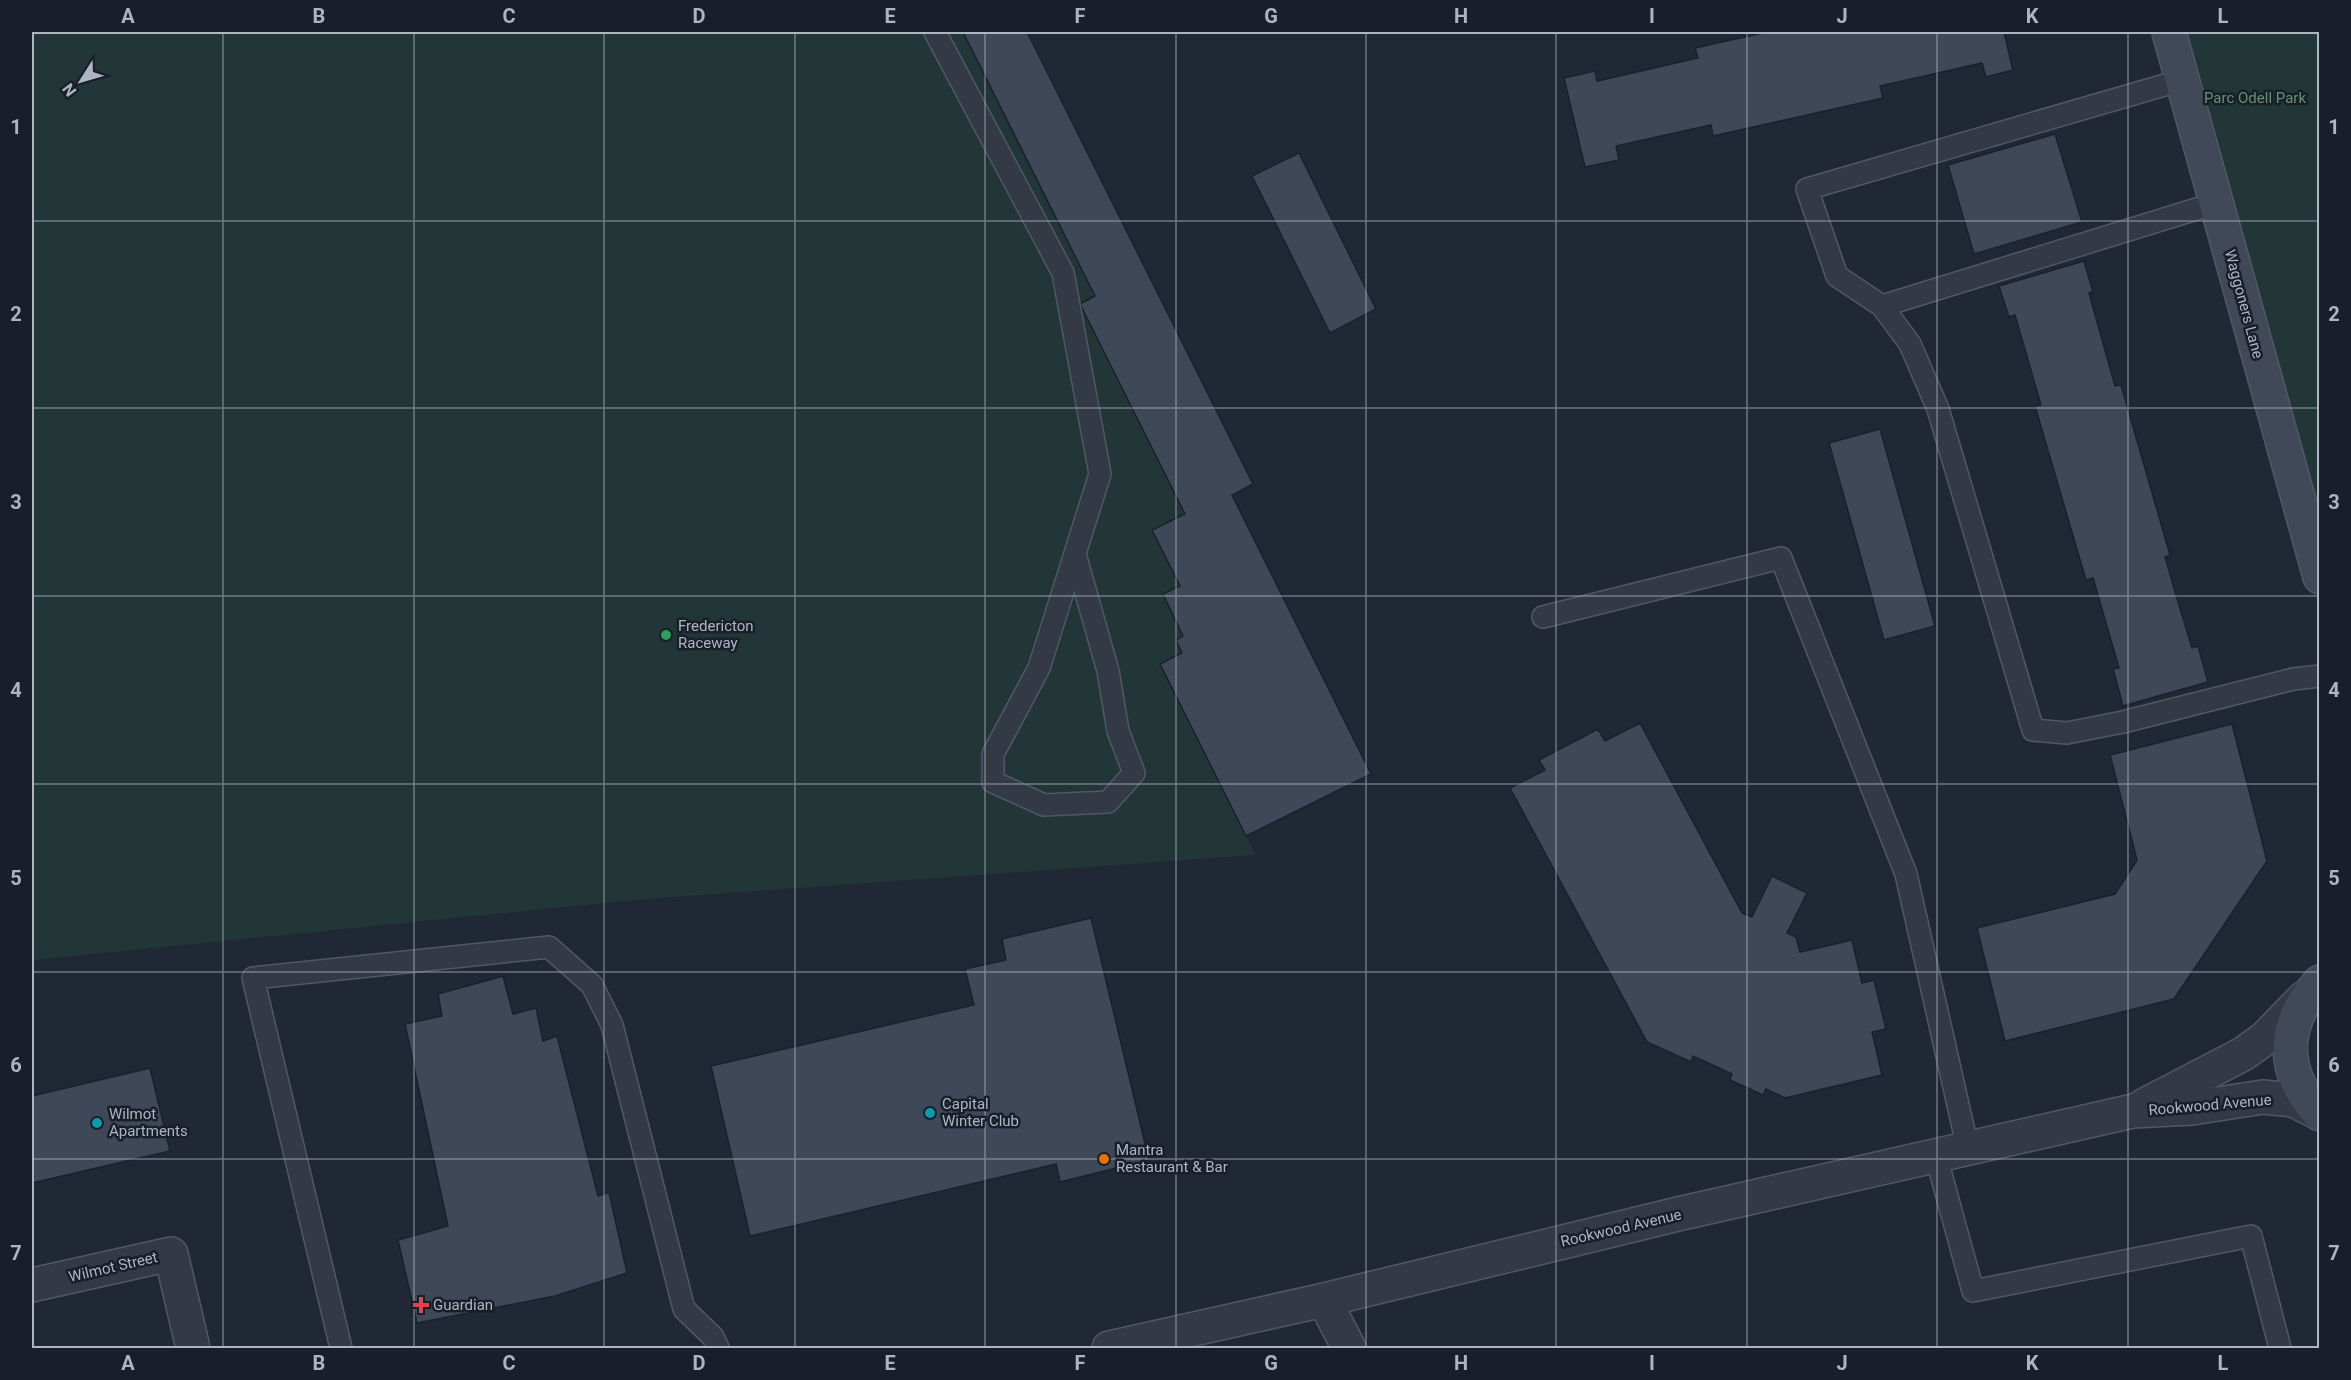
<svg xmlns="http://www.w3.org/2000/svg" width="2351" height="1380" font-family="Roboto,sans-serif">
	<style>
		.green { fill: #223537 }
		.building { fill: #3e4858; stroke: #1a212c; stroke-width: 1.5 }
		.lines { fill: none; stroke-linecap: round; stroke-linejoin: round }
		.lane-casing { stroke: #505864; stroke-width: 24 }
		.street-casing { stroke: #505864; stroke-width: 36 }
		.secondary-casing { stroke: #505864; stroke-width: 36 }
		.lane { stroke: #333a46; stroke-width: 21 }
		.street { stroke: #333a46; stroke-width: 33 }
		.secondary { stroke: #414959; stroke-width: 33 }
		.grid { fill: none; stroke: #adb5c3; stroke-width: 1.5; stroke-opacity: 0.55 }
		.leisure-dot { fill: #2e9e5b; stroke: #191f2a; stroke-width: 2 }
		.culture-dot { fill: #0f9aa8; stroke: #191f2a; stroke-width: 2 }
		.food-dot { fill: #e8710a; stroke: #191f2a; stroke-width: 2 }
		.health-dot { fill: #e0444e; stroke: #191f2a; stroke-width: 2 }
		.labels { text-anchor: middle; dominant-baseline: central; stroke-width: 5; stroke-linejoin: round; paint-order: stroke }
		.park-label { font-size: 15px; fill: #659271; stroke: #191f2a }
		.street-label { font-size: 15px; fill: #adb5c3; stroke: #191f2a }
		.poi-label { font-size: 15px; fill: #adb5c3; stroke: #191f2a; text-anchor: start }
		.neatline { fill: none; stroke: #adb5c3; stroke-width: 2 }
		.grid-label { font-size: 20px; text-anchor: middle; font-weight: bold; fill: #adb5c3 }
	</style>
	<rect width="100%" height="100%" fill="#202835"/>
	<!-- green -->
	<g class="green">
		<path d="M 32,32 L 1027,32 L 1253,484 L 1232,496 L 1371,774 L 1246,836 L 1256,855 L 645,899 L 32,960 Z"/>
		<path d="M 2169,32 L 2319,32 L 2319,577 Z"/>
	</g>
	<!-- building -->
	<g class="building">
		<path d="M 963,32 L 1027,32 L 1253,484 L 1232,495 L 1371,774 L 1246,836 L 1160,664 L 1182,653 L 1176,640 L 1183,636 L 1163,594 L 1180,586 L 1152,530 L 1185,514 L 1080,304 L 1095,296 Z"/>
		<path d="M 1767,32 L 2004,32 L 2013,70 L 1986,77 L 1982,63 L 1880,86 L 1883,98 L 1713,136 L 1711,125 L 1616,146 L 1619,160 L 1585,167 L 1564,78 L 1595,71 L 1597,81 L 1698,58 L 1695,48 Z"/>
		<path d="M 2055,134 L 2082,222 L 1974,254 L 1948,165 Z"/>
		<path d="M 1299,153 L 1376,309 L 1330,333 L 1252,176 Z"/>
		<path d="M 2084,261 L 2093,292 L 2089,293 L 2115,386 L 2121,385 L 2170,555 L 2165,557 L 2179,605 L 2192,648 L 2198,646 L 2208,682 L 2123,706 L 2113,669 L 2119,668 L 2093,578 L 2086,580 L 2035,406 L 2041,405 L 2015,315 L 2009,317 L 1999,286 Z"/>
		<path d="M 1880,429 L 1935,626 L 1884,640 L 1829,443 Z"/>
		<path d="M 1640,723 L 1742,913 L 1752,917 L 1772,876 L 1807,893 L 1787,933 L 1796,937 L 1800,952 L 1852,940 L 1862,983 L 1874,980 L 1886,1029 L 1872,1032 L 1882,1075 L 1785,1098 L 1766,1089 L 1763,1095 L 1730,1080 L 1732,1074 L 1693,1056 L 1691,1062 L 1647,1042 L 1510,788 L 1545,770 L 1539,760 L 1598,729 L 1605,741 Z"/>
		<path d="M 2232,724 L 2267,861 L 2174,999 L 2005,1041 L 1977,928 L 2115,894 L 2137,860 L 2110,755 Z"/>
		<path d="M 1091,918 L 1149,1160 L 1060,1182 L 1056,1164 L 750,1236 L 711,1066 L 974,1005 L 965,969 L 1006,960 L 1002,939 Z"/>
		<path d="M 503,976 L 513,1014 L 536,1008 L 543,1041 L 557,1036 L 598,1196 L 609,1192 L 627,1273 L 555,1296 L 417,1323 L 398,1240 L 448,1226 L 405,1024 L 442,1016 L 438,994 Z"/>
		<path d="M 150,1068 L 170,1151 L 32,1183 L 32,1096 Z"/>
	</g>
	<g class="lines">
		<!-- lane casing -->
		<g class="lane-casing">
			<g id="lane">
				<path d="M 935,32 L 1063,273 L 1100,474 L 1039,668 L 993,754 L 993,782 L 1044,805 L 1108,802 L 1134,773 L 1118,731 L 1108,671 L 1075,554"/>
				<path d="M 2216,203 L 1882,306 L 1910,344 L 1938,409 L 2033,730 L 2067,733 L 2123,722 L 2293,679 L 2320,676"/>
				<path d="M 1882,306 L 1837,276 L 1807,189 L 2182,80"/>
				<path d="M 1543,617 L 1781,558 L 1906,874 L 1968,1149"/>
				<path d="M 1936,1156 L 1973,1291 L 2251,1236 L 2280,1348"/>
				<path d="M 341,1348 L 253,978 L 549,947 L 592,985 L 612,1025 L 684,1309 L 713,1337 L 718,1348"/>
			</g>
		</g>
		<!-- street casing -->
		<g class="street-casing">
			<g id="street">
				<path d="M 2143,1106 L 2243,1054 L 2264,1039 L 2304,998"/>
				<path d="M 32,1285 L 171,1254 L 193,1348"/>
				<path d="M 1324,1300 L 1349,1348"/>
				<path d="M 1109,1348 L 1324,1300 L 1678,1214 L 2133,1111 L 2192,1108 L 2263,1097 L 2293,1100 L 2319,1113"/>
			</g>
		</g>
		<!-- secondary casing -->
		<g class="secondary-casing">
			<g id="secondary">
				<path d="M 2169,32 L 2320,577"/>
				<path d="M 2320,982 C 2281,1024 2280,1072 2320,1114"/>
			</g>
		</g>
		<!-- lane -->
		<use href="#lane" class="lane"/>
		<!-- street -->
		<use href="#street" class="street"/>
		<!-- secondary -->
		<use href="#secondary" class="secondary"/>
	</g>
	<!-- grid -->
	<path class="grid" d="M 223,32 L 223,1348M 414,32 L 414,1348M 604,32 L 604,1348M 795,32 L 795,1348M 985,32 L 985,1348M 1176,32 L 1176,1348M 1366,32 L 1366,1348M 1556,32 L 1556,1348M 1747,32 L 1747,1348M 1937,32 L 1937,1348M 2128,32 L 2128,1348M 32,221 L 2320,221M 32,408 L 2320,408M 32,596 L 2320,596M 32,784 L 2320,784M 32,972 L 2320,972M 32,1159 L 2320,1159"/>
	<!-- markers -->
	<circle class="leisure-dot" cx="666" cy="635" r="6"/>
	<g class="culture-dot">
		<circle cx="930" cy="1113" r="6"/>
		<circle cx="97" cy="1123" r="6"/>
	</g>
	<circle class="food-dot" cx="1104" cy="1159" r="6"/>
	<path class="health-dot" d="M418 1296h6v6h6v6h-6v6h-6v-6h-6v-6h6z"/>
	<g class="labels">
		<!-- park labels -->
		<g class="park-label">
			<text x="2255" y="98">Parc Odell Park</text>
		</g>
		<!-- street labels -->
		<g class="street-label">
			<text transform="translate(2244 304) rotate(75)">Waggoners Lane</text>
			<text transform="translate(2210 1105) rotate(-5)">Rookwood Avenue</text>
			<text transform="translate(1621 1228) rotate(-13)">Rookwood Avenue</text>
			<text transform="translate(113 1267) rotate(-13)">Wilmot Street</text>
		</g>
		<!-- poi labels -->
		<g class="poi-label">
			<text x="678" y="626">Fredericton<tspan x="678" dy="17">Raceway</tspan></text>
			<text x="942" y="1104">Capital<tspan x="942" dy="17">Winter Club</tspan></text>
			<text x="109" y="1114">Wilmot<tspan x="109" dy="17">Apartments</tspan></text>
			<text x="1116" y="1150">Mantra<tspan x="1116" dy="17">Restaurant &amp; Bar</tspan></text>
			<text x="433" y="1305">Guardian</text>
		</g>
	</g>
	<!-- border -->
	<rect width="2351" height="1380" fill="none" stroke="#191f2a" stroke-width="66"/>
	<!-- north arrow -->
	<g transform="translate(81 81) rotate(233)" stroke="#191f2a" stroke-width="4.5" paint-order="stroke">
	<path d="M0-4.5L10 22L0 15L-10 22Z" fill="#adb5c3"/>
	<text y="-9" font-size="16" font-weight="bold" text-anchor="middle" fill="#adb5c3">N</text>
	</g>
	<rect x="33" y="33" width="2285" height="1314" class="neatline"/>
	<g class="grid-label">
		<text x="128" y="23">A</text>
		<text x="319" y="23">B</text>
		<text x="509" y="23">C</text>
		<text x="699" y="23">D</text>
		<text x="890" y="23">E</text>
		<text x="1080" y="23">F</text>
		<text x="1271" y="23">G</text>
		<text x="1461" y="23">H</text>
		<text x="1652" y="23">I</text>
		<text x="1842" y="23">J</text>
		<text x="2032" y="23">K</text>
		<text x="2223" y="23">L</text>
		<text x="16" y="134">1</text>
		<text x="2334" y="134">1</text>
		<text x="16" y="321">2</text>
		<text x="2334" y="321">2</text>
		<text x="16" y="509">3</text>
		<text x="2334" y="509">3</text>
		<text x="16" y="697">4</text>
		<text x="2334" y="697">4</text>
		<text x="16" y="885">5</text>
		<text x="2334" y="885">5</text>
		<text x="16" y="1072">6</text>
		<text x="2334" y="1072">6</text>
		<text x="16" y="1260">7</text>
		<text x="2334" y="1260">7</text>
		<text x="128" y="1370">A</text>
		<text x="319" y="1370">B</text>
		<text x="509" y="1370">C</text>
		<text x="699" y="1370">D</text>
		<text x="890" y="1370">E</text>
		<text x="1080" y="1370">F</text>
		<text x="1271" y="1370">G</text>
		<text x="1461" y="1370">H</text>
		<text x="1652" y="1370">I</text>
		<text x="1842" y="1370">J</text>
		<text x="2032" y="1370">K</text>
		<text x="2223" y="1370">L</text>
	</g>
</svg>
